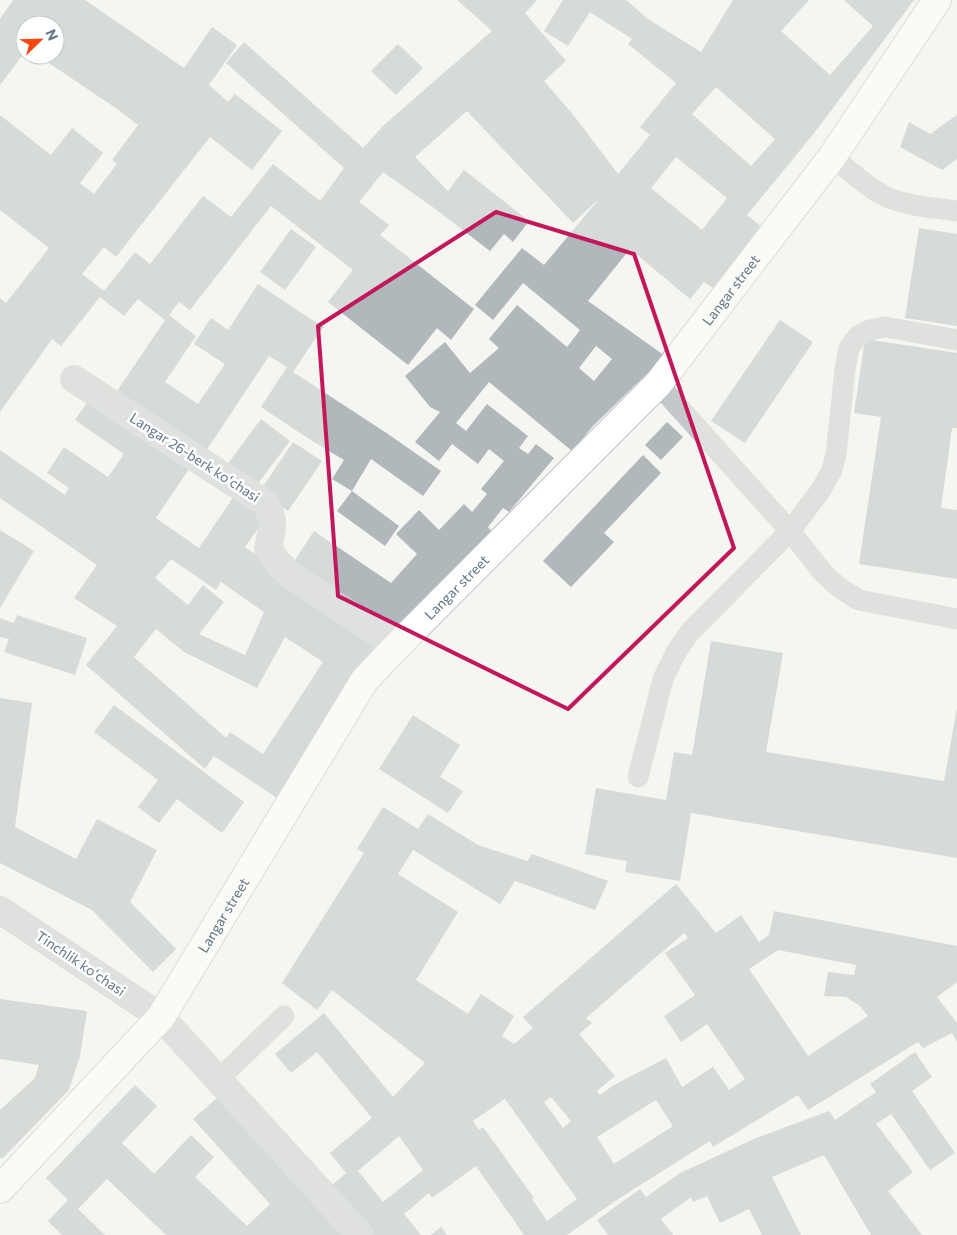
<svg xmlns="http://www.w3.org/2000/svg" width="957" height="1235" font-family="Commissioner,sans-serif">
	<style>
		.building { fill: #b0b8bc; fill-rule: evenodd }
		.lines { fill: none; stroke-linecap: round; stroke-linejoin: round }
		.secondary-casing { stroke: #b8bec2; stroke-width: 30 }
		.lane { stroke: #c4c8cb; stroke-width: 21 }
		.street { stroke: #c4c8cb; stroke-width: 28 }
		.secondary { stroke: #fff; stroke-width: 28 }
		.marked { fill: none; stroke: #c2185b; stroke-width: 4; stroke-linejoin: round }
		.labels { text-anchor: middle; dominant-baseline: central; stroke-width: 5; stroke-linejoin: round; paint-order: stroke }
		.street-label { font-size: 14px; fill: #617585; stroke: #fff }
	</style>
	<rect width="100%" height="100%" fill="#f5f5f1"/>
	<!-- building -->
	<g class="building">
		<path d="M 13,0 L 85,0 L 184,68 L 212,27 L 237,45 L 209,85 L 228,102 L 235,94 L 282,131 L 252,170 L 210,137 L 116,257 L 104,247 L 82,274 L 104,291 L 135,252 L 150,264 L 203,196 L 231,217 L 273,164 L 320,201 L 344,168 L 226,63 L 244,42 L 363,148 L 384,125 L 492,31 L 457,0 L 537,0 L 525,13 L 566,61 L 544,81 L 575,117 L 618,174 L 650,135 L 640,127 L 676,83 L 628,44 L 632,39 L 590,12 L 568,46 L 544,31 L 563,0 L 626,0 L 648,19 L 701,52 L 733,0 L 809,0 L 781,31 L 830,75 L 873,26 L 844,0 L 914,0 L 815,132 L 747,215 L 762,227 L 713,288 L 704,282 L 690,299 L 630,249 L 588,301 L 665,356 L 593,426 L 572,451 L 489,382 L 456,423 L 466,431 L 487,404 L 528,436 L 519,448 L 528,454 L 536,444 L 554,458 L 509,512 L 503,508 L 488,527 L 491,531 L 392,636 L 291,566 L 314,531 L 391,583 L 417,554 L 396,534 L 419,510 L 439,530 L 464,504 L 472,512 L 487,494 L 481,489 L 504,461 L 489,449 L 478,464 L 452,444 L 439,461 L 415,442 L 440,412 L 430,407 L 405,376 L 445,342 L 470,373 L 499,348 L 489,339 L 517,305 L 567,347 L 580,330 L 523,283 L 493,320 L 475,305 L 522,248 L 544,265 L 600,198 L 573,223 L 467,111 L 415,157 L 448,191 L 464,170 L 529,221 L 513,242 L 504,234 L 490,251 L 434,208 L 383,172 L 359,202 L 389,225 L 380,235 L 474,309 L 451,340 L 437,328 L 408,365 L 328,302 L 353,270 L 271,206 L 190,310 L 179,302 L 169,315 L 196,336 L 165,382 L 198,404 L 225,364 L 194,344 L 211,318 L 228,330 L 258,284 L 323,327 L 293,372 L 388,434 L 441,471 L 423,496 L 371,459 L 352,491 L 332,479 L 344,460 L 309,439 L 261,407 L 287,367 L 269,356 L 202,457 L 113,397 L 165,320 L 138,299 L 124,316 L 100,297 L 61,346 L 52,339 L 0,412 L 0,298 L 6,303 L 49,248 L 0,210 L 0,115 L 51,155 L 72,128 L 103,153 L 80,183 L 94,194 L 117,164 L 112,160 L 138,125 L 117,109 L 37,55 L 55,55 L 55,25 L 25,25 L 25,52 L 0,85 L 0,19 ZM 716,87 L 775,139 L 751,166 L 692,114 ZM 676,157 L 727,198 L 702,230 L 651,188 ZM 596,346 L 612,359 L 594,381 L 579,368 Z"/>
		<path d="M 398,44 L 423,68 L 396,95 L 371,71 Z"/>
		<path d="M 957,115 L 957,159 L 942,170 L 900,147 L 909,122 L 930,134 Z"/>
		<path d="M 919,228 L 957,234 L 957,326 L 905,318 Z"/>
		<path d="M 291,229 L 316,247 L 285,290 L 260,272 Z"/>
		<path d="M 780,320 L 813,342 L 745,443 L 711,421 Z"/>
		<path d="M 865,339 L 957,353 L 957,428 L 952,428 L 941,508 L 957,510 L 957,579 L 859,564 L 881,417 L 854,413 Z"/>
		<path d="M 91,397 L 191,466 L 156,518 L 199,548 L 234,496 L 266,517 L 245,547 L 312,594 L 375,646 L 277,798 L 214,756 L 205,769 L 86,665 L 117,626 L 74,598 L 97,565 L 0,498 L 0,450 L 65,495 L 69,488 L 47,473 L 64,447 L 108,477 L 124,454 L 75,420 ZM 171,559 L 216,590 L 221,582 L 264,612 L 245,655 L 199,634 L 224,602 L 203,585 L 188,605 L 155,578 ZM 156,629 L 184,652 L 257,688 L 285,637 L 323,662 L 263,754 L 230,732 L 226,738 L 134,657 Z"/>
		<path d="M 261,419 L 290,441 L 253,490 L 224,469 Z"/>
		<path d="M 667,422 L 683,437 L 661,460 L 645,445 Z"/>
		<path d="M 293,442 L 322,461 L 288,511 L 260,491 Z"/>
		<path d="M 643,455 L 661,473 L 604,533 L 614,542 L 571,587 L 543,561 Z"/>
		<path d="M 352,491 L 399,526 L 385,546 L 337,511 Z"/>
		<path d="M 0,530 L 34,551 L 0,608 Z"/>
		<path d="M 17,615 L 87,638 L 75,675 L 4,652 L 9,639 L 0,637 L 0,618 L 14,623 Z"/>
		<path d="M 711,641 L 783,653 L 766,752 L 944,781 L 957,708 L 957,858 L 691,813 L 680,881 L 625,872 L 627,861 L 585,854 L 596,788 L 666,800 L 674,752 L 692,755 Z"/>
		<path d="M 0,698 L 32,703 L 15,827 L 76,859 L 97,819 L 157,850 L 130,902 L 176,949 L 153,972 L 92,910 L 0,863 Z"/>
		<path d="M 114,705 L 244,802 L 222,833 L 177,799 L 159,823 L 138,807 L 158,780 L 94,732 Z"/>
		<path d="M 413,715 L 460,745 L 440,777 L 463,791 L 448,813 L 379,769 Z"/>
		<path d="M 383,807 L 418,829 L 428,814 L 478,845 L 527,861 L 532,854 L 608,881 L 595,910 L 515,881 L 500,904 L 413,850 L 398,874 L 458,912 L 416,980 L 468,1014 L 481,994 L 514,1016 L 502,1036 L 514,1044 L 533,1028 L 523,1017 L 676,884 L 716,933 L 741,915 L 759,942 L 769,935 L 774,911 L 957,946 L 957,982 L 937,997 L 957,1023 L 957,1042 L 952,1033 L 923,1048 L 918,1042 L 808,1110 L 798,1095 L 713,1147 L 710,1141 L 615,1201 L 567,1235 L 524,1235 L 476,1166 L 432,1198 L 429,1193 L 404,1214 L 421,1235 L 374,1235 L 332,1185 L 346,1173 L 330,1153 L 372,1118 L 317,1052 L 291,1073 L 275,1054 L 324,1013 L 393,1097 L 425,1063 L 332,990 L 317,1010 L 282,983 L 364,853 L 357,849 ZM 684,933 L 688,938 L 665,953 L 695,995 L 664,1016 L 681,1042 L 707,1024 L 745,1079 L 729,1090 L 713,1067 L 682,1087 L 666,1058 L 614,1085 L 600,1095 L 597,1091 L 615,1076 L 579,1034 L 592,1023 L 586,1018 ZM 778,950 L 856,965 L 854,975 L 828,972 L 824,996 L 846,997 L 860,1006 L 868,1016 L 808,1056 L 749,969 ZM 551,1097 L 571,1121 L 563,1128 L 544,1102 ZM 505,1099 L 577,1199 L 547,1221 L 532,1199 L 534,1198 L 483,1127 L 479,1130 L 473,1121 ZM 656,1100 L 673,1126 L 614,1164 L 597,1137 ZM 399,1136 L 423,1170 L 383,1202 L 358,1171 Z"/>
		<path d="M 0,999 L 87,1011 L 80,1056 L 69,1090 L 3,1158 L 0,1158 L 0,1110 L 35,1078 L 39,1065 L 0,1059 Z"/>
		<path d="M 915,1052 L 932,1077 L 912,1091 L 955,1153 L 930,1170 L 891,1114 L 876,1124 L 913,1172 L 888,1191 L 922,1235 L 871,1235 L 824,1155 L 772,1177 L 801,1235 L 762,1235 L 749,1209 L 720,1223 L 707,1196 L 693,1202 L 691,1197 L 661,1219 L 673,1235 L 608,1235 L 597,1220 L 640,1189 L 646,1197 L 680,1173 L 754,1139 L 829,1111 L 835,1120 L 876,1092 L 870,1084 Z"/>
		<path d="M 135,1085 L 157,1106 L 122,1143 L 154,1174 L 191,1135 L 214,1157 L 195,1177 L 247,1226 L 270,1204 L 193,1119 L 218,1097 L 344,1235 L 166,1235 L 107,1179 L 78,1209 L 105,1235 L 62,1235 L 48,1221 L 68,1200 L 46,1178 Z"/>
		<path d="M 441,1227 L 447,1235 L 431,1235 Z"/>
	</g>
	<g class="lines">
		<!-- secondary casing -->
		<g class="secondary-casing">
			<g id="secondary">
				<path id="s1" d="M 0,1189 L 161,1017 L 364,681 L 397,646 L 658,384 L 832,157 L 937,0"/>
			</g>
		</g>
		<!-- lane -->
		<g class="lane">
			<path d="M 832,157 C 851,171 870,191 892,199 C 913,207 936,208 957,211"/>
			<path d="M 957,340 L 885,327 L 870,330 L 858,336 L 849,348 L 845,370 L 836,454 L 832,470 L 821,490 L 790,531 L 824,574 L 841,589 L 859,600 L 957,619"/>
			<path d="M 638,777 L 663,679 L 676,652 L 690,632 L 790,531 L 658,384"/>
			<path d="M 218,1080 L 284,1016"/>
		</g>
		<!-- street -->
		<g class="street">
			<path d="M 74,379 L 265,503 C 276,521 272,529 268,548 L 278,563 L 292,576 L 397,646"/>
			<path d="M 0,910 L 161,1017 L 360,1235"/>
		</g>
		<!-- secondary -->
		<use href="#secondary" class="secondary"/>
	</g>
	<!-- marked area -->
	<path d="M0 0H957V1235H0ZM 496,212 L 634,254 L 734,548 L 568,709 L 338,596 L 318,326 Z" fill="#f5f5f1" fill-opacity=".55" fill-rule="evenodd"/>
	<path class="marked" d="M 496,212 L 634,254 L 734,548 L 568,709 L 338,596 L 318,326 Z"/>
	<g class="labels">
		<!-- street labels -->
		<g class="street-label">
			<text stroke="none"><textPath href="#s1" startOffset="1165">Langar street</textPath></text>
			<text transform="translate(195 457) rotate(33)">Langar 26-berk koʻchasi</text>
			<text stroke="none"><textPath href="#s1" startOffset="760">Langar street</textPath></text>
			<text stroke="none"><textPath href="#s1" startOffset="355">Langar street</textPath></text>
			<text transform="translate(81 963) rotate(34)">Tinchlik koʻchasi</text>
		</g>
	</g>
	<!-- north arrow -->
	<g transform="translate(40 40) rotate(67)"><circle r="24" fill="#ffffff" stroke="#c0c8ce"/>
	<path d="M0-4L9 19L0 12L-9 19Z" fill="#f54611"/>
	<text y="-8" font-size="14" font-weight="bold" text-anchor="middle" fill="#617585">N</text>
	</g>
</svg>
